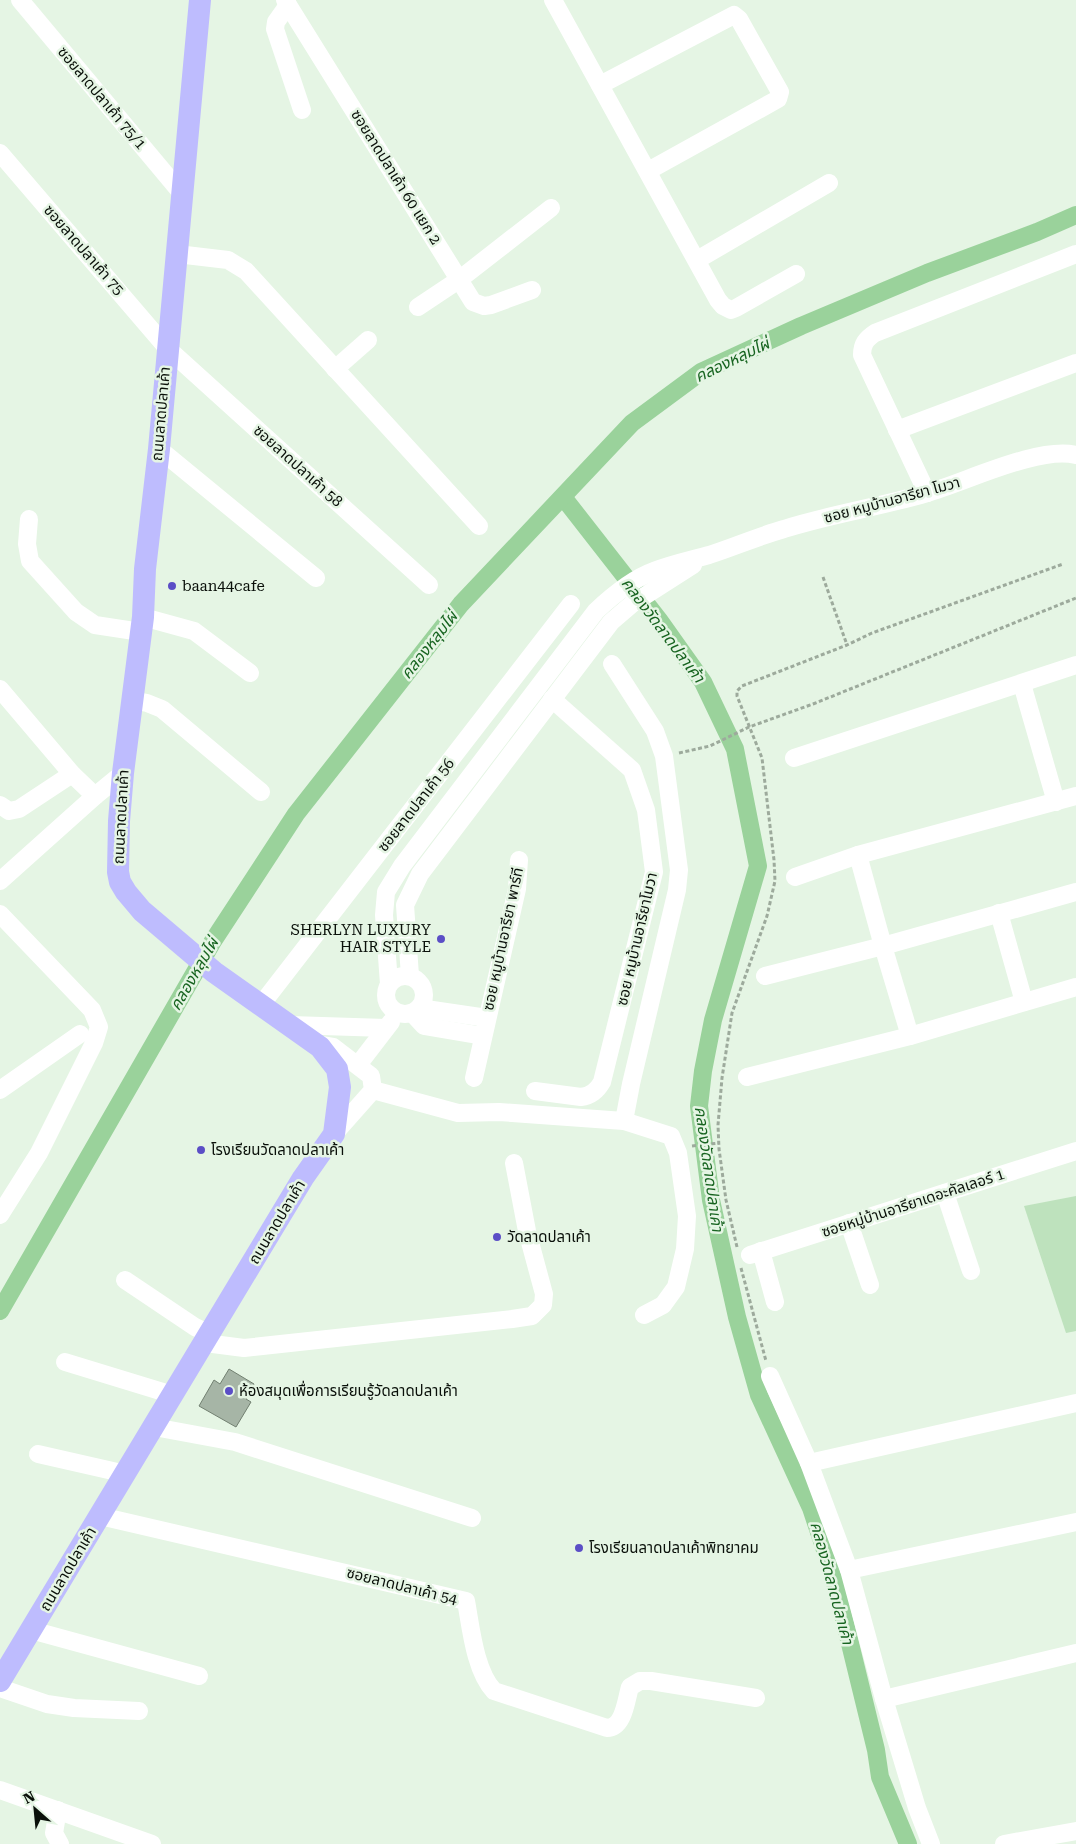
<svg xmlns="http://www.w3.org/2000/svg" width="1076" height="1844" font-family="'Roboto Serif','Noto Sans Thai',serif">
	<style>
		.green { fill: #bee2bd }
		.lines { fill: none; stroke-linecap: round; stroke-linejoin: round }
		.canal { stroke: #9ad29b; stroke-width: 18 }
		.building { fill: #a6b5a6; stroke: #728071 }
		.path { stroke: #9daa9c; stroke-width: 3; stroke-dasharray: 4 2.5; stroke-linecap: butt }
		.minor { stroke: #fff; stroke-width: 18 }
		.major { stroke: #bebcfe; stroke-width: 22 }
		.poi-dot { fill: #5b4ec6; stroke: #e5f5e4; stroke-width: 2 }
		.labels { text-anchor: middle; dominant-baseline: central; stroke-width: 5; stroke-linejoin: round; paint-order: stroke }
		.street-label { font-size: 15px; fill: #0a100a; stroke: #e5f5e4 }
		.poi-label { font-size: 15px; fill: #0a100a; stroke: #e5f5e4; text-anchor: start }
		.water-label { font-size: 16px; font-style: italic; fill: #176420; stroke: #e5f5e4 }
	</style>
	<rect width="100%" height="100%" fill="#e5f5e4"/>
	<!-- green -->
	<path class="green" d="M 1076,1196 L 1076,1331 L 1066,1333 L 1024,1206 Z"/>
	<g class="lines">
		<!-- canal -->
		<g class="canal">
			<path d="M 563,497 L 659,620 L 703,682 L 735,749 L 758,866 L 713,1020 L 703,1071 L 699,1106 L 711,1200 L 737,1317 L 759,1395 L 811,1508 L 833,1574 L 876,1750 L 880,1777 L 908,1844"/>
			<path d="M 0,1311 L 213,941 L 296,814 L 461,604 L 632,423 L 701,372 L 801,326 L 927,273 L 1037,232 L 1076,215"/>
		</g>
	</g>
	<!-- building -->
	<path class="building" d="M 229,1369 L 254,1384 L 246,1399 L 251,1402 L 236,1427 L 199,1406 L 214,1380 L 220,1384 Z"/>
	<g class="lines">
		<!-- path -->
		<g class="path">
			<path d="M 823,577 L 847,645"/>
			<path d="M 679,753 L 710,746 L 749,727 L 813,704 L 1076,598"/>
			<path d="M 692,1146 L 719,1143"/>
			<path d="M 737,1247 L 726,1200 L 719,1149 L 718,1125 L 722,1078 L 732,1013 L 767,916 L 775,881 L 774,860 L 762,758 L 737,696 L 737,691 L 742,686 L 847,645 L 872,633 L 1063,564"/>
			<path d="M 741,1268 L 766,1361"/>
		</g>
		<!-- minor -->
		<g class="minor">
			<path d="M 20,0 L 183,195"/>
			<path d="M 285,0 L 473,302 L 484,306 L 491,305 L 532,290"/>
			<path d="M 553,0 L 718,300 L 723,306 L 731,310 L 736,308 L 796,274"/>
			<path d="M 288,5 L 276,22 L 275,29 L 302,110"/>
			<path d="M 600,85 L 734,15 L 739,19 L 780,92 L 778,99 L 648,171"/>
			<path d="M 0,153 L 167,348 L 429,585"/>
			<path d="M 177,254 L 228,260 L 246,271 L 479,526"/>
			<path d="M 697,260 L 829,183"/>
			<path d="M 418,307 L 460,279 L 551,208"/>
			<path d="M 335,369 L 368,340"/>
			<path d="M 897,430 L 1076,363"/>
			<path d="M 159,449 L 316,578"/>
			<path d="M 927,493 L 862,355 C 862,344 866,339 875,333 L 1076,254"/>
			<path d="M 29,519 L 27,544 L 30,561 L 76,612 L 95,625 L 141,632"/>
			<path d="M 143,617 L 194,631 L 250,673"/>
			<path d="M 612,664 L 655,731 L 664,756 L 679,870 L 677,890 L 631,1084 L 624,1121"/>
			<path d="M 1022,684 L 1056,802"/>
			<path d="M 0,689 L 72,774 L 95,796"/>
			<path d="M 132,700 L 147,703 L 162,709 L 261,792"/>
			<path d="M 794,758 L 1076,665"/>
			<path d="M 0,805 L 9,811 L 19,809 L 72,774"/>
			<path d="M 858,855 L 883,946 L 910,1036"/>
			<path d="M 795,877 L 858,855 L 1076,796"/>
			<path d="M 0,881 L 95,796 L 123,773"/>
			<path d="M 999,913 L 1024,1002"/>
			<path d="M 0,914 L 92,1010 L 99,1027 L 94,1043 L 39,1153 L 0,1215"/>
			<circle cx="405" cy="995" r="19"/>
			<path d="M 410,976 L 405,905 L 420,874 L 611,622 L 632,604 L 693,565"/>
			<path d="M 765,976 L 883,946 L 1076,892"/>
			<path d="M 389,984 L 384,915 L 386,892 L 402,866 L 596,611 C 613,595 632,579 654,571 C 672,564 691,560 709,555 C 734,547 759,536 784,529 C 831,514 880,507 927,493 C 966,482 1038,446 1076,455"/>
			<path d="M 261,1005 L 571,604"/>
			<path d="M 419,1008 L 487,1018"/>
			<path d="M 412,1013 L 424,1026 L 483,1036"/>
			<path d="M 290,1025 L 386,1028"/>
			<path d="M 315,1044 L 333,1047 L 371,1076 L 373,1090 L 334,1134"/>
			<path d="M 358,1065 L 391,1022"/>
			<path d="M 747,1077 L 910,1036 L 1076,987"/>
			<path d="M 474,1078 L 517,889 L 519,860"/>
			<path d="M 0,1090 L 80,1034"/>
			<path d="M 373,1090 L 458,1113 L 499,1112 L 624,1121 L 671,1136 L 678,1153 L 687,1216 L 685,1249 L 676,1287 L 663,1305 L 644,1315"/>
			<path d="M 535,1091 L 581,1097 C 591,1096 597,1091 602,1082 L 654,872 L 646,810 L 632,770 L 552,699"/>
			<path d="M 945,1193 L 971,1271"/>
			<path d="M 849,1223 L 870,1285"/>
			<path d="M 761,1251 L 775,1302"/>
			<path d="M 750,1255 L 1076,1151"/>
			<path d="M 125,1280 L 195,1327 L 210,1334"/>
			<path d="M 205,1343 L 244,1348 L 512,1319 L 532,1316 L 543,1305 L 544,1294 L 527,1231 L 514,1163"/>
			<path d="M 65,1362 L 173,1395"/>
			<path d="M 770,1376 L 809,1463 L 849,1570 L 884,1699 L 917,1808 L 931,1844"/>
			<path d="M 154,1427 L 235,1442 L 472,1518"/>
			<path d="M 38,1454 L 126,1474"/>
			<path d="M 809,1463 L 1076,1403"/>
			<path d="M 100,1516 L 466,1601 C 471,1628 475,1671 494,1691 L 607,1728 C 624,1728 626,1700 630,1687 L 640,1681 L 651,1681 L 756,1698"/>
			<path d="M 849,1570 L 1076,1522"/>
			<path d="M 31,1630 L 199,1676"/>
			<path d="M 0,1688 L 47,1704 L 74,1708 L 139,1711"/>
			<path d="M 884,1699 L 1076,1653"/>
			<path d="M 0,1790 L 152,1844"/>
			<path d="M 58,1810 L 54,1833 L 60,1844"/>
			<path d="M 1004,1844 L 1076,1831"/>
		</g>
		<!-- major -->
		<path class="major" d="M 0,1681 L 303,1178 L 334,1134 L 340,1087 L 337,1069 L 320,1047 L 214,972 L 142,911 L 126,892 L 120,882 L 118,872 L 119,821 L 123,773 L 143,617 L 145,569 L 159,449 L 200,0"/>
	</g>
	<!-- markers -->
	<g class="poi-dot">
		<circle cx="172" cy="586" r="5"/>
		<circle cx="441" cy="939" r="5"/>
		<circle cx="201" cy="1150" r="5"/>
		<circle cx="497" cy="1237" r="5"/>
		<circle cx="229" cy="1391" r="5"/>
		<circle cx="579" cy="1548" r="5"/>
	</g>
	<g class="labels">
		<!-- street labels -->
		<g class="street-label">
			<text transform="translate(102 98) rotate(50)">ซอยลาดปลาเค้า 75/1</text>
			<text transform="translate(396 177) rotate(58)">ซอยลาดปลาเค้า 60 แยก 2</text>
			<text transform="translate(84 250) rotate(49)">ซอยลาดปลาเค้า 75</text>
			<text transform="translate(161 414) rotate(-85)">ถนนลาดปลาเค้า</text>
			<text transform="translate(298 466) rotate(42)">ซอยลาดปลาเค้า 58</text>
			<text transform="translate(892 500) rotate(-15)">ซอย หมูบ้านอารียา โมวา</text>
			<text transform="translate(416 805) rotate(-52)">ซอยลาดปลาเค้า 56</text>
			<text transform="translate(121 817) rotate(-87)">ถนนลาดปลาเค้า</text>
			<text transform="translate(503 939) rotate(-78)">ซอย หมูบ้านอารียา พาร์ที</text>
			<text transform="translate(637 939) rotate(-77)">ซอย หมูบ้านอารียาโมวา</text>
			<text transform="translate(913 1203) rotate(-18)">ซอยหมู่บ้านอารียาเดอะคัลเลอร์ 1</text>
			<text transform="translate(277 1222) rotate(-59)">ถนนลาดปลาเค้า</text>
			<text transform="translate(68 1569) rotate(-59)">ถนนลาดปลาเค้า</text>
			<text transform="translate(402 1586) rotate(14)">ซอยลาดปลาเค้า 54</text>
		</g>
		<!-- poi labels -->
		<g class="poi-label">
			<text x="182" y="586">baan44cafe</text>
			<text x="431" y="930" text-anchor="end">SHERLYN LUXURY<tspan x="431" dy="17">HAIR STYLE</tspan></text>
			<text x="211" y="1150">โรงเรียนวัดลาดปลาเค้า</text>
			<text x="507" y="1237">วัดลาดปลาเค้า</text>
			<text x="239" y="1391">ห้องสมุดเพื่อการเรียนรู้วัดลาดปลาเค้า</text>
			<text x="589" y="1548">โรงเรียนลาดปลาเค้าพิทยาคม</text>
		</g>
		<!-- water labels -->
		<g class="water-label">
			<text transform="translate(732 360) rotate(-26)">คลองหลุมไผ่</text>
			<text transform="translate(663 630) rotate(53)">คลองวัดลาดปลาเค้า</text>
			<text transform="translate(429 645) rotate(-52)">คลองหลุมไผ่</text>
			<text transform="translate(194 974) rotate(-60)">คลองหลุมไผ่</text>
			<text transform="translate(709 1169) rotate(82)">คลองวัดลาดปลาเค้า</text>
			<text transform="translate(832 1583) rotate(75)">คลองวัดลาดปลาเค้า</text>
		</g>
	</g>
	<!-- north arrow -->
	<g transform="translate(35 1809) rotate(333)" stroke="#e5f5e4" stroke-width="4" paint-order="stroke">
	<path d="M0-4L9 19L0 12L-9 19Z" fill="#0a100a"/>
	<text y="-8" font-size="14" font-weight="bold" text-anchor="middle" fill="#0a100a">N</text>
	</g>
</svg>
